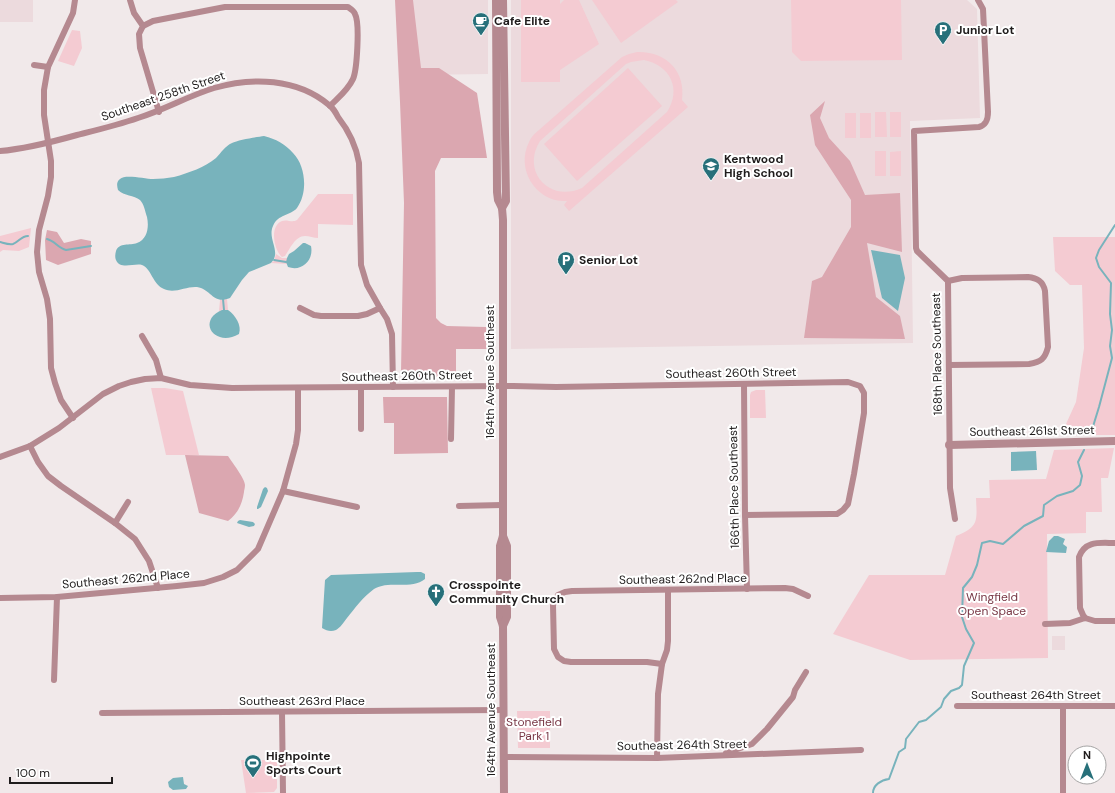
<svg xmlns="http://www.w3.org/2000/svg" width="1115" height="793" font-family="'DM Sans',sans-serif">
	<style>
		.built { fill: #ecdadd }
		.green { fill: #f4cbd2; fill-rule: evenodd }
		.forest { fill: #dba7b0 }
		.water { fill: #78b3bc }
		.lines { fill: none; stroke-linecap: round; stroke-linejoin: round }
		.stream { stroke: #78b3bc; stroke-width: 2 }
		.minor { stroke: #b58990; stroke-width: 6 }
		.tertiary { stroke: #b58990; stroke-width: 8 }
		.labels { text-anchor: middle; dominant-baseline: central; stroke-width: 4; stroke-linejoin: round; paint-order: stroke }
		.poi-label { font-size: 12px; font-weight: bold; fill: #1f1c1c; stroke: #fff; text-anchor: start }
		.street-label { font-size: 12px; fill: #1f1c1c; stroke: #fff }
		.park-label { font-size: 12px; fill: #793846; stroke: #fff }
	</style>
	<rect width="100%" height="100%" fill="#f1e9ea"/>
	<!-- built -->
	<g class="built">
		<rect x="0" y="0" width="33" height="22"/>
		<path d="M 413,0 L 488,0 L 488,74 L 414,75 Z"/>
		<path d="M 511,0 L 967,0 L 977,9 L 980,118 L 910,121 L 913,343 L 511,349 Z"/>
		<rect x="1052" y="636" width="13" height="14"/>
	</g>
	<!-- green -->
	<g class="green">
		<path d="M 521,0 L 560,0 L 560,4 L 564,0 L 579,0 L 599,44 L 560,70 L 560,82 L 521,82 Z"/>
		<path d="M 592,0 L 676,0 L 678,2 L 621,43 Z"/>
		<path d="M 791,0 L 901,0 L 902,60 L 801,61 L 792,52 Z"/>
		<path d="M 72,30 L 80,31 L 82,48 L 74,66 L 58,61 Z"/>
		<path d="M 637,52 C 666,51 686,71 682,100 L 688,107 L 569,211 L 564,205 L 567,201 C 537,203 515,170 529,142 C 531,137 535,133 539,130 L 622,57 L 629,54 ZM 644,60 C 670,65 682,89 667,112 L 582,188 C 549,203 521,171 540,141 L 626,64 L 631,62 Z"/>
		<path d="M 628,68 L 662,106 L 577,181 L 544,144 Z"/>
		<path d="M 875,112 L 886,112 L 887,137 L 875,137 Z"/>
		<rect x="890" y="112" width="11" height="25"/>
		<rect x="845" y="113" width="11" height="25"/>
		<rect x="860" y="113" width="11" height="25"/>
		<rect x="875" y="151" width="11" height="25"/>
		<path d="M 901,151 L 901,176 L 890,176 L 890,152 Z"/>
		<path d="M 318,194 L 353,194 L 353,225 L 318,224 L 318,238 C 314,238 309,236 305,236 C 295,236 290,249 285,256 L 282,257 C 274,250 269,226 282,221 C 287,219 292,223 297,220 Z"/>
		<path d="M 31,228 L 29,247 L 19,251 L 3,250 L 0,252 L 0,236 Z"/>
		<path d="M 1053,237 L 1115,237 L 1115,435 L 1061,435 L 1076,402 L 1084,348 L 1082,285 L 1070,285 L 1055,271 Z"/>
		<path d="M 276,254 L 282,258 L 287,258 L 287,264 L 271,263 L 274,261 Z"/>
		<path d="M 227,299 L 228,310 L 219,311 L 220,300 Z"/>
		<path d="M 151,388 L 165,388 L 183,391 L 199,455 L 166,455 Z"/>
		<path d="M 765,390 L 766,418 L 750,418 L 750,395 L 751,392 L 756,390 Z"/>
		<path d="M 1114,448 L 1108,478 L 1101,478 L 1102,512 L 1086,512 L 1086,533 L 1047,534 L 1048,658 L 910,660 L 833,634 L 869,575 L 945,575 L 956,536 C 979,527 977,521 976,498 L 990,498 L 989,480 L 1046,479 L 1054,450 Z"/>
		<path d="M 517,711 L 550,711 L 550,748 L 518,748 Z"/>
		<path d="M 241,760 L 277,760 L 277,788 L 274,792 L 246,793 Z"/>
	</g>
	<!-- forest -->
	<g class="forest">
		<path d="M 395,0 L 413,0 L 421,68 L 439,68 L 477,93 L 487,158 L 441,158 L 435,171 L 436,318 L 441,323 L 447,326 L 486,327 L 487,349 L 456,349 L 456,377 L 407,377 L 401,373 L 404,203 L 400,102 Z"/>
		<path d="M 825,101 L 820,118 L 829,138 L 850,161 L 865,195 L 900,193 L 902,252 L 867,243 L 876,297 L 900,316 L 905,339 L 804,338 L 812,281 L 822,277 L 851,227 L 851,200 L 815,145 L 810,115 Z"/>
		<path d="M 47,230 L 57,232 L 64,243 L 81,239 L 91,241 L 91,254 L 58,265 L 46,260 L 45,240 Z"/>
		<path d="M 383,397 L 447,397 L 448,453 L 394,454 L 394,423 L 384,423 Z"/>
		<path d="M 185,455 L 228,456 C 232,462 245,479 245,485 C 245,488 244,490 244,492 C 242,505 238,513 228,521 L 199,513 Z"/>
	</g>
	<!-- water -->
	<g class="water">
		<path d="M 264,136 C 276,139 285,144 293,153 C 306,166 308,193 297,208 C 290,216 278,214 273,226 C 267,239 282,252 271,263 L 249,272 L 242,280 L 230,298 C 213,305 211,289 197,287 C 186,286 175,294 164,289 C 153,285 151,268 142,265 C 134,263 120,270 116,260 C 115,258 115,254 116,251 C 119,242 130,246 137,243 C 148,239 149,226 147,217 C 145,211 144,204 140,200 C 134,195 124,196 118,190 C 117,186 116,182 120,179 C 125,174 145,179 153,179 C 160,179 167,178 174,177 C 189,173 205,167 216,158 C 221,153 225,146 232,143 C 238,140 257,137 264,136 Z"/>
		<path d="M 303,243 L 305,243 L 311,246 C 314,260 302,272 288,267 L 286,262 L 287,258 L 289,254 L 294,251 Z"/>
		<path d="M 871,250 L 900,255 L 905,278 L 898,311 L 882,298 Z"/>
		<path d="M 222,310 L 228,310 C 235,315 242,325 239,334 C 215,348 196,321 222,310 Z"/>
		<path d="M 1036,451 L 1037,470 L 1011,471 L 1011,452 Z"/>
		<path d="M 265,487 L 267,488 L 268,491 L 261,507 L 258,509 L 257,509 L 257,507 L 263,489 Z"/>
		<path d="M 240,520 L 253,522 L 255,524 L 254,526 L 249,527 L 237,523 L 238,521 Z"/>
		<path d="M 1054,536 L 1058,536 L 1065,539 L 1063,544 L 1067,547 L 1066,553 L 1046,552 L 1049,541 Z"/>
		<path d="M 417,572 L 421,572 L 425,574 L 425,579 C 412,590 388,580 374,589 C 363,597 355,608 347,618 C 344,622 340,628 336,630 C 331,632 327,631 322,628 L 325,580 L 331,575 Z"/>
		<path d="M 183,777 L 184,784 L 188,786 L 186,789 L 173,790 L 169,787 L 168,782 L 173,778 Z"/>
	</g>
	<g class="lines">
		<!-- stream -->
		<g class="stream">
			<path d="M 47,239 C 55,241 58,248 66,250 L 91,246"/>
			<path d="M 0,242 C 4,243 9,245 13,244 C 19,242 21,236 28,236"/>
			<path d="M 274,260 L 286,262"/>
			<path d="M 223,299 L 224,310"/>
			<path d="M 1091,433 L 1099,407 L 1112,358 L 1110,346 L 1112,330 L 1110,314 L 1111,283 L 1099,267 L 1096,258 L 1099,250 L 1115,225"/>
			<path d="M 873,793 C 873,785 881,780 889,779 L 899,752 L 905,748 L 906,739 L 919,722 L 926,720 L 941,707 L 944,699 L 951,691 L 959,688 L 962,685 L 964,666 L 974,643 L 966,629 L 962,617 L 963,588 L 972,577 L 977,565 L 982,543 L 990,541 L 1003,544 L 1024,526 L 1043,516 L 1044,505 L 1057,496 L 1073,491 L 1080,485 L 1082,476 L 1078,462 L 1084,450"/>
		</g>
		<!-- minor -->
		<g class="minor">
			<path d="M 130,0 L 134,13 L 143,26 L 139,34 L 140,48 L 159,112"/>
			<path d="M 143,26 L 153,21 L 225,7 L 348,7 C 351,9 354,11 355,14 C 360,23 357,70 353,79 C 348,90 339,97 330,106"/>
			<path d="M 34,65 L 48,67"/>
			<path d="M 0,151 C 26,149 52,142 77,135 C 97,130 118,125 138,118 C 164,110 188,96 214,88 C 252,77 297,78 329,105 C 333,108 336,113 338,117 C 349,131 356,145 359,163 L 361,265 L 367,285 L 380,308 L 387,319 L 392,334 L 393,387"/>
			<path d="M 948,281 L 962,278 L 1028,277 C 1037,278 1043,281 1045,291 L 1048,347 C 1045,359 1041,362 1029,364 L 949,365"/>
			<path d="M 300,308 L 314,315 L 321,316 L 358,316 L 367,314 L 380,308"/>
			<path d="M 142,336 L 156,360 L 161,378"/>
			<path d="M 744,384 L 745,515 L 747,589"/>
			<path d="M 361,388 L 361,429"/>
			<path d="M 73,418 L 61,400 L 55,383 L 51,368 L 50,319 L 47,299 L 39,272 L 37,252 L 39,230 L 48,196 L 51,177 L 51,161 L 44,115 L 44,90 L 48,67 L 73,13 L 75,0"/>
			<path d="M 451,439 L 452,387"/>
			<path d="M 30,446 L 38,462 L 48,476 L 61,486 L 115,523 L 135,539 L 149,561 L 158,588"/>
			<path d="M 0,457 L 30,446 L 59,428 L 103,394 L 119,386 L 131,382 L 145,379 L 161,378 L 190,385 L 232,388 L 513,386 L 556,387 L 848,382 L 860,386 L 864,393 L 864,413 L 854,474 L 848,504 L 843,510 L 837,514 L 831,514 L 745,515"/>
			<path d="M 283,491 L 357,507"/>
			<path d="M 459,506 L 502,505"/>
			<path d="M 955,519 L 950,488 L 948,281 L 917,251 L 916,248 L 914,131 L 979,127 C 986,125 988,120 988,112 L 983,9 L 978,0"/>
			<path d="M 115,523 L 128,502"/>
			<path d="M 0,598 L 57,597 L 177,586 L 204,583 L 223,577 L 237,570 L 258,549 L 283,491 L 296,444 L 298,430 L 298,388"/>
			<path d="M 1085,618 L 1083,615 L 1080,608 L 1079,557 C 1085,540 1100,543 1115,543"/>
			<path d="M 1045,624 L 1070,623 L 1085,618 L 1095,621 L 1115,621"/>
			<path d="M 662,664 L 647,662 L 571,662 L 564,661 L 558,657 L 554,649 L 553,605 L 558,595 L 565,592 L 572,591 L 785,588 L 793,589 L 808,596"/>
			<path d="M 54,680 L 57,597"/>
			<path d="M 957,706 L 1115,706"/>
			<path d="M 1063,706 L 1063,793"/>
			<path d="M 282,712 L 283,793"/>
			<path d="M 102,713 L 503,710"/>
			<path d="M 726,753 L 752,744 L 767,729 L 793,697 L 795,690 L 806,672"/>
			<path d="M 504,757 L 657,758 L 861,750"/>
			<path d="M 657,758 L 658,694 L 662,664 L 667,650 L 668,641 L 668,590"/>
		</g>
		<!-- tertiary -->
		<g class="tertiary">
			<path d="M 496,0 L 497,192 L 498,200 L 502,208 L 503,220 L 503,536 L 500,546 L 500,617 L 503,626 L 504,793"/>
			<path d="M 502,208 L 506,201 L 503,0"/>
			<path d="M 949,445 L 1115,441"/>
			<path d="M 503,536 L 507,546 L 507,617 L 503,626"/>
		</g>
	</g>
	<!-- icons -->
	<defs>
		<g id="cafe-pin" transform="scale(0.9)"><path d="M0 17L-7.5 6A9.5 9.5 0 1 1 7.5 6Z" fill="#27707a" stroke="#fff"/><path d="M-5.5-4.5H6V0H3Q3 3.5 0 3.5H-2.5Q-5.5 3.5-5.5 0ZM3-3.2v2h1.7v-2ZM-6 4.5H4V6H-6Z" fill="#fff"/></g>
		<g id="parking-pin" transform="scale(0.9)"><path d="M0 17L-7.5 6A9.5 9.5 0 1 1 7.5 6Z" fill="#27707a" stroke="#fff"/><path d="M-3.5-5.5H1a3.5 3.5 0 0 1 0 7H-1V5.5H-3.5ZM-1-3.4V-.6H.8a1.4 1.4 0 0 0 0-2.8Z" fill="#fff"/></g>
		<g id="school-pin" transform="scale(0.9)"><path d="M0 17L-7.5 6A9.5 9.5 0 1 1 7.5 6Z" fill="#27707a" stroke="#fff"/><path d="M0-5L7-2L0 1L-7-2ZM-4 1L0 2.5L4 1V4Q0 6-4 4Z" fill="#fff"/></g>
		<g id="church-pin" transform="scale(0.9)"><path d="M0 17L-7.5 6A9.5 9.5 0 1 1 7.5 6Z" fill="#27707a" stroke="#fff"/><path d="M-1.2-6h2.4v3.5h3.3v2.4h-3.3V6h-2.4V-.1h-3.3v-2.4h3.3Z" fill="#fff"/></g>
		<g id="stadium-pin" transform="scale(0.9)"><path d="M0 17L-7.5 6A9.5 9.5 0 1 1 7.5 6Z" fill="#27707a" stroke="#fff"/><path d="M0-5a6.5 5 0 1 0 0 10a6.5 5 0 1 0 0-10ZM-3.5-1.8h7v3.6h-7Z" fill="#fff"/></g>
	</defs>
	<g fill-rule="evenodd">
		<use href="#cafe-pin" x="481" y="21"/>
		<use href="#parking-pin" x="943" y="30"/>
		<use href="#school-pin" x="711" y="166"/>
		<use href="#parking-pin" x="566" y="260"/>
		<use href="#church-pin" x="436" y="592"/>
		<use href="#stadium-pin" x="253" y="763"/>
	</g>
	<g class="labels">
		<!-- poi labels -->
		<g class="poi-label">
			<text x="494" y="21">Cafe Elite</text>
			<text x="956" y="30">Junior Lot</text>
			<text x="724" y="159">Kentwood<tspan x="724" dy="14">High School</tspan></text>
			<text x="579" y="260">Senior Lot</text>
			<text x="449" y="585">Crosspointe<tspan x="449" dy="14">Community Church</tspan></text>
			<text x="266" y="756">Highpointe<tspan x="266" dy="14">Sports Court</tspan></text>
		</g>
		<!-- street labels -->
		<g class="street-label">
			<text transform="translate(163 96) rotate(-19)">Southeast 258th Street</text>
			<text transform="translate(937 354) rotate(-91)">168th Place Southeast</text>
			<text transform="translate(490 372) rotate(-90)">164th Avenue Southeast</text>
			<text transform="translate(731 373) rotate(-1)">Southeast 260th Street</text>
			<text transform="translate(407 376) rotate(-1)">Southeast 260th Street</text>
			<text transform="translate(1032 431) rotate(-1)">Southeast 261st Street</text>
			<text transform="translate(734 487) rotate(-91)">166th Place Southeast</text>
			<text transform="translate(126 579) rotate(-5)">Southeast 262nd Place</text>
			<text transform="translate(683 579) rotate(-1)">Southeast 262nd Place</text>
			<text x="1036" y="695">Southeast 264th Street</text>
			<text x="302" y="701">Southeast 263rd Place</text>
			<text transform="translate(491 710) rotate(-90)">164th Avenue Southeast</text>
			<text transform="translate(682 745) rotate(-1)">Southeast 264th Street</text>
		</g>
		<!-- park labels -->
		<g class="park-label">
			<text x="992" y="597">Wingfield<tspan x="992" dy="14">Open Space</tspan></text>
			<text x="534" y="722">Stonefield<tspan x="534" dy="14">Park 1</tspan></text>
		</g>
	</g>
	<!-- north arrow -->
	<g transform="translate(1087 765)"><circle r="19" fill="#ffffff" stroke="#a5a4a4"/>
	<path d="M0-3L7 15L0 10L-7 15Z" fill="#27707a"/>
	<text y="-6" font-size="11" font-weight="bold" text-anchor="middle" fill="#1f1c1c">N</text>
	</g>
	<!-- scale -->
	<path d="M10 777v6h102v-6" fill="none" stroke="#1f1c1c" stroke-width="2"/>
	<text x="16" y="777" font-size="12" fill="#1f1c1c" stroke="#ffffff" stroke-width="3" paint-order="stroke">100 m</text>
</svg>
